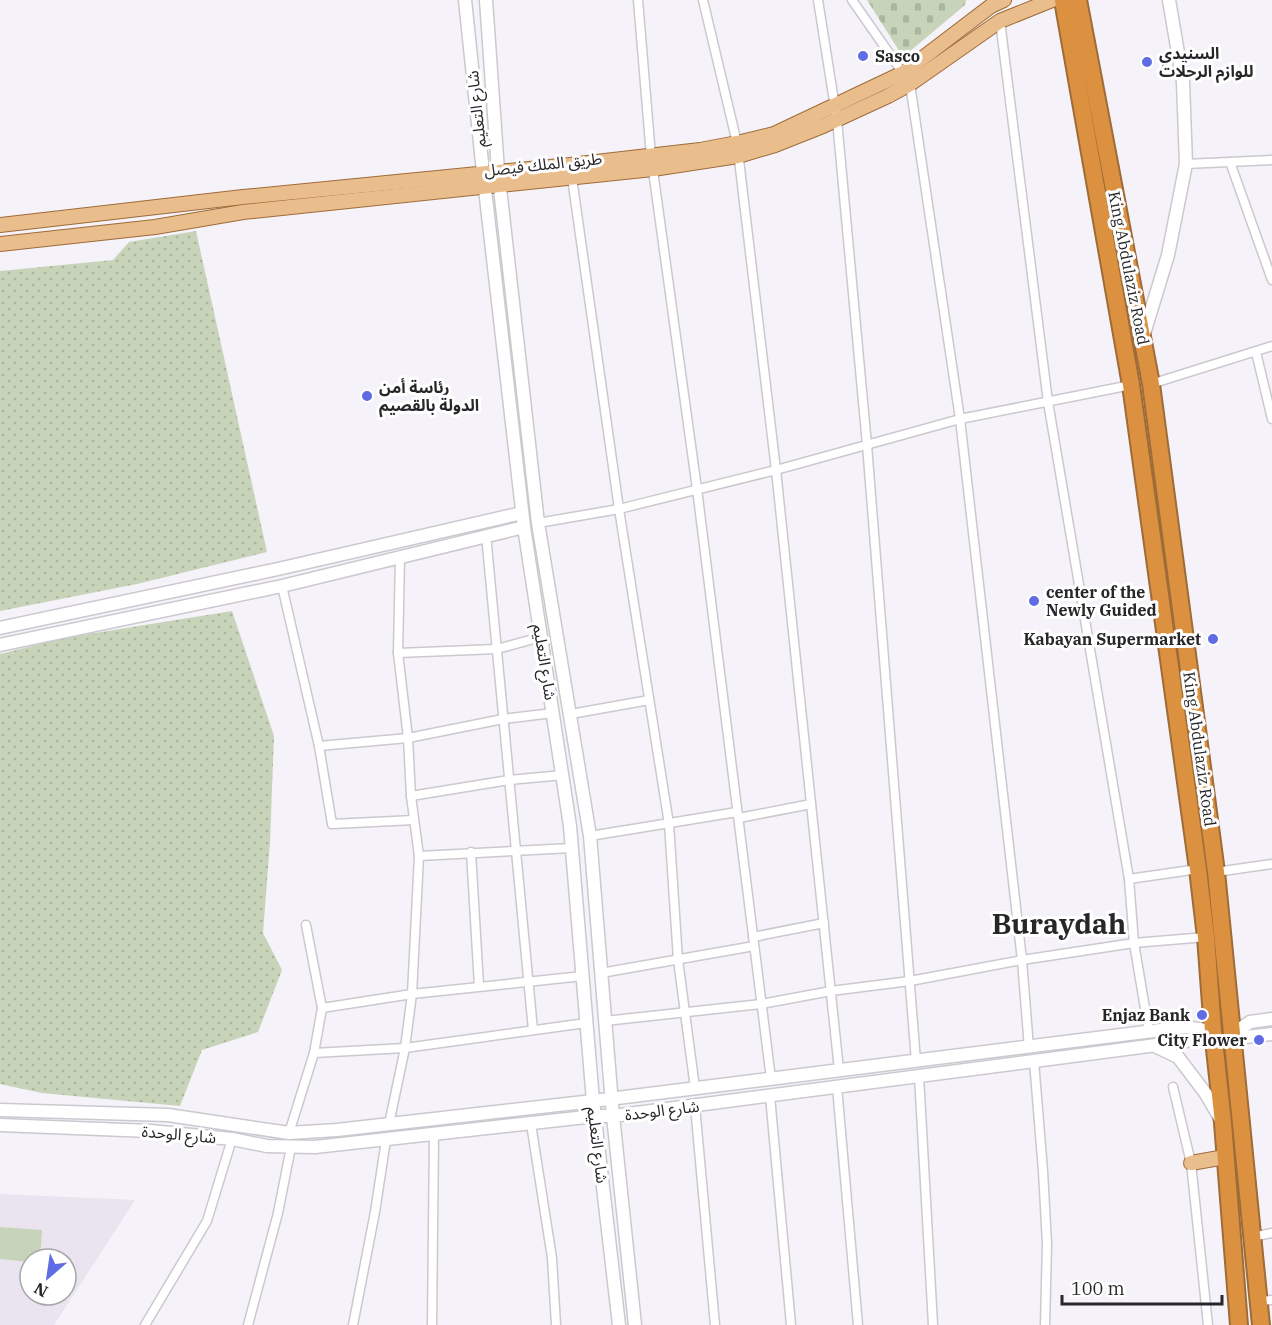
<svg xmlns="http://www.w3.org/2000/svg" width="1272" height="1325" font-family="'IBM Plex Serif','Noto Sans Arabic',serif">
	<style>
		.built { fill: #eae3f0; fill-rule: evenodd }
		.grass { fill: url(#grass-dots) }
		.cemetery { fill: url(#cemetery-stones) }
		.pitch { fill: #c7d4b9 }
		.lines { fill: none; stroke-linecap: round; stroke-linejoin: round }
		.street-casing { stroke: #ccc8cf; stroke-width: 11 }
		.secondary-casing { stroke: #ccc8cf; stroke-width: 15 }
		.primary-casing { stroke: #9d6c38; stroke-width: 16 }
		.highway-casing { stroke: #9d6c38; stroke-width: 20 }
		.street { stroke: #fff; stroke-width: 8 }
		.secondary { stroke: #fff; stroke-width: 12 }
		.primary { stroke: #eabd8c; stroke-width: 14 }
		.highway { stroke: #dc9140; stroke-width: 16 }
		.poi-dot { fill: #5f6ce3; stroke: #fff; stroke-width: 2 }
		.labels { text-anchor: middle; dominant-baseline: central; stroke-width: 6; stroke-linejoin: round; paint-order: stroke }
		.poi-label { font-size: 16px; font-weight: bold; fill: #272629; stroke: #fff; text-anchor: start }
		.street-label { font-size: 16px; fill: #272629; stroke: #fff }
		.town-label { font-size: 28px; font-weight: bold; fill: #272629; stroke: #fff }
	</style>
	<defs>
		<pattern id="grass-dots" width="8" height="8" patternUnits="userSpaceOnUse" patternTransform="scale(1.5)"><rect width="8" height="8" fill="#c7d4b9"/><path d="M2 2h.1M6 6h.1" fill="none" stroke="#abb69f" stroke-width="1.8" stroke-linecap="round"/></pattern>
		<pattern id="cemetery-stones" width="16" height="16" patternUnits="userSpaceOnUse" patternTransform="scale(1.5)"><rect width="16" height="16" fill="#c7d4b9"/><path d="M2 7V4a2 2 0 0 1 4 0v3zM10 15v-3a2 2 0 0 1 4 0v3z" fill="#abb69f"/></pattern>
	</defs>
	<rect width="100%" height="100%" fill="#f6f2f9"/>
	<!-- built -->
	<path class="built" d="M 0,1194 L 135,1200 L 54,1325 L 0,1325 ZM 30,1259 L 66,1259 L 66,1295 L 30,1295 Z"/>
	<!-- grass -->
	<g class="grass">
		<path d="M 196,231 L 267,552 L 137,584 L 0,611 L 0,271 L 113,260 L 129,242 Z"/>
		<path d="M 232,611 L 274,736 L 270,842 L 263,933 L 282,970 L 258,1032 L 202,1050 L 180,1106 L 42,1093 L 0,1084 L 0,654 L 64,638 Z"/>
	</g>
	<!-- cemetery -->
	<path class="cemetery" d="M 867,0 L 966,0 L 965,5 L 903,57 Z"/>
	<!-- pitch -->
	<path class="pitch" d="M 0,1227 L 42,1230 L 40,1259 L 30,1259 L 30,1262 L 0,1259 Z"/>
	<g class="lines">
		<!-- street casing -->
		<g class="street-casing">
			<g id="street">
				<path d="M 638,0 L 651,156 L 697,489 L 771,1079"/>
				<path d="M 703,0 L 737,143 L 776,470 L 839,1070"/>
				<path d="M 818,0 L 837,120 L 867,445 L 916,1061"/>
				<path d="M 852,0 L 903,73"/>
				<path d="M 1000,21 L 1048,402 L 1129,879 L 1134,943 L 1149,1032"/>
				<path d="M 910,84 L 960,419 L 1022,960 L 1029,1048"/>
				<path d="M 1230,162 L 1272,280"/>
				<path d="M 1186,164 L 1272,160"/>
				<path d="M 572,178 L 619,509 L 669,824 L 678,960 L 695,1088"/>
				<path d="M 1256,352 L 1272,419"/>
				<path d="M 1151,384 L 1272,346"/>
				<path d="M 538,523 L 619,509 L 776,470 L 960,419 L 1131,385"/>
				<path d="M 486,535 L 533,1030"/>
				<path d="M 282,586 L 319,746 L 332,824 L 414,820"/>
				<path d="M 398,653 L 497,649 L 541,637"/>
				<path d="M 571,714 L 649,700"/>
				<path d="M 319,746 L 408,738 L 503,719 L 553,713"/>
				<path d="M 411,796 L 509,780 L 563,775"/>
				<path d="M 739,818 L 811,804"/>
				<path d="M 590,836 L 737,812"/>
				<path d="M 471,852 L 479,986"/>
				<path d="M 419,856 L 572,848"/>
				<path d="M 1216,872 L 1272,864"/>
				<path d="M 1129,879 L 1198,869"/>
				<path d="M 753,937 L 824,923"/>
				<path d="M 601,973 L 754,946"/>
				<path d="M 322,1008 L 412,994 L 583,976"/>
				<path d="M 605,1021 L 761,1004 L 831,991 L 910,981 L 1022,960 L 1134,943 L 1206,937"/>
				<path d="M 314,1053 L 405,1048 L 586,1023"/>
				<path d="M 1034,1061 L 1043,1171 L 1047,1244 L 1045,1325"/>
				<path d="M 919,1076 L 933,1325"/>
				<path d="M 837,1087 L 858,1325"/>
				<path d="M 1173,1087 L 1191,1163 L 1208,1325"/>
				<path d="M 770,1096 L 791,1325"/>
				<path d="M 695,1106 L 715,1325"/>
				<path d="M 389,1124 L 405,1048 L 412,994 L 419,856 L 411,796 L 408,738 L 398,653 L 400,557"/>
				<path d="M 531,1124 L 552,1258 L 556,1325"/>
				<path d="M 289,1133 L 314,1053 L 322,1008 L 306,925"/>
				<path d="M 1252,1237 L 1272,1233"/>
				<path d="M 1259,1301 L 1272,1300"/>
				<path d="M 145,1325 L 207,1221 L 232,1139"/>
				<path d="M 248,1325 L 278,1213 L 291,1147"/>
				<path d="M 353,1325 L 375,1212 L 386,1140"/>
				<path d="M 432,1325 L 434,1135"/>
			</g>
		</g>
		<!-- secondary casing -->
		<g class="secondary-casing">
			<g id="secondary">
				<path d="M 465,0 L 483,172 L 524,527 L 570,826 L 593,1101 L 619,1325"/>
				<path d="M 486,0 L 498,171 L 538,523 L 590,836 L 613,1116 L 635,1325"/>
				<path d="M 1143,337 L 1168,255 L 1186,164 L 1183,82 L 1169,0"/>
				<path d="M 0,628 L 278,569 L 522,513"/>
				<path d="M 0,645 L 282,586 L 524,527"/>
				<path d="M 1231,1035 L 1250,1022 L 1272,1019"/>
				<path d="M 1231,1035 L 1246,1037 L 1272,1034"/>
				<path d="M 1155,1046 L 1178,1057 L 1206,1094 L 1220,1118"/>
				<path d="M 0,1110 L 168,1115 L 289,1133 L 337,1130 L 593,1101 L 1185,1027 L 1212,1031"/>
				<path d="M 0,1125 L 150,1131 L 232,1139 L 267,1146 L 315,1147 L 595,1116 L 613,1116 L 1187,1041 L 1213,1031"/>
			</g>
		</g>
		<!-- primary casing -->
		<g class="primary-casing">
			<g id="primary">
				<path d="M 0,225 L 243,197 L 570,165 L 700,150 L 737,143 L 774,134 L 903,73 L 991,6 L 1004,0"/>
				<path d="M 0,244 L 155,227 L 243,212 L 653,169 L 738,156 L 775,145 L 823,126 L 888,96 L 910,84 L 1000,21 L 1052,0"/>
				<path d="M 1191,1163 L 1225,1157"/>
			</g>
		</g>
		<!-- highway casing -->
		<g class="highway-casing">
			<g id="highway">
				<path d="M 1063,0 L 1131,385 L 1198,869 L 1206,937 L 1213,1031 L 1223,1123 L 1239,1325"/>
				<path d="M 1078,0 L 1151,384 L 1216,872 L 1261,1325"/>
			</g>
		</g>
		<!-- street -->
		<use href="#street" class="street"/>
		<!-- secondary -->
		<use href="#secondary" class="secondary"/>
		<!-- primary -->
		<use href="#primary" class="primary"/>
		<!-- highway -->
		<use href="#highway" class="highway"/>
	</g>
	<!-- markers -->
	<g class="poi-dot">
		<circle cx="863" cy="56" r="6"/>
		<circle cx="1147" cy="62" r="6"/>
		<circle cx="367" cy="396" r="6"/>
		<circle cx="1034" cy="601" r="6"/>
		<circle cx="1213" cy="639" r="6"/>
		<circle cx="1202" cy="1015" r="6"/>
		<circle cx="1259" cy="1040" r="6"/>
	</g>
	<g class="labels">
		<!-- poi labels -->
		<g class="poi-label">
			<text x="1159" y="53">السنيدي<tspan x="1159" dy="18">للوازم الرحلات</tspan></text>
			<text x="875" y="56">Sasco</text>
			<text x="379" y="387">رئاسة أمن<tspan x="379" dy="18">الدولة بالقصيم</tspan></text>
			<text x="1046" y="592">center of the<tspan x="1046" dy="18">Newly Guided</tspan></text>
			<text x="1201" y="639" text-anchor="end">Kabayan Supermarket</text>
			<text x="1190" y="1015" text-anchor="end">Enjaz Bank</text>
			<text x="1247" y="1040" text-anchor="end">City Flower</text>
		</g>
		<!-- street labels -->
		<g class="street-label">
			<text transform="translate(476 109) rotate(-96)">شارع التعليم</text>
			<text transform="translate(543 164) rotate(-6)">طريق الملك فيصل</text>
			<text transform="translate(1129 268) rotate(79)">King Abdulaziz Road</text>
			<text transform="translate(545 662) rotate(81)">شارع التعليم</text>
			<text transform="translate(1200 749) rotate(82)">King Abdulaziz Road</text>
			<text transform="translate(662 1110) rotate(-7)">شارع الوحدة</text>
			<text transform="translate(179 1134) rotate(5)">شارع الوحدة</text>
			<text transform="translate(598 1145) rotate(83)">شارع التعليم</text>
		</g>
		<!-- town labels -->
		<g class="town-label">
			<text x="1059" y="923">Buraydah</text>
		</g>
	</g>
	<!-- north arrow -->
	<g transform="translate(48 1277) rotate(209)"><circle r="28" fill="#ffffff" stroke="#a9a8a9" stroke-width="1.5"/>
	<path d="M0-4.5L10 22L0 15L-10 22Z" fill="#5f6ce3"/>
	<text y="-9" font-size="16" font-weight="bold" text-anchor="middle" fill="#272629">N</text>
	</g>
	<!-- scale -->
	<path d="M1062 1295v9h160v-9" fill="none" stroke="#272629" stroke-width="3"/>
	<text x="1071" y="1295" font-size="18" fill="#272629" stroke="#ffffff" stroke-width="4.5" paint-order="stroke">100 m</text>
</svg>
